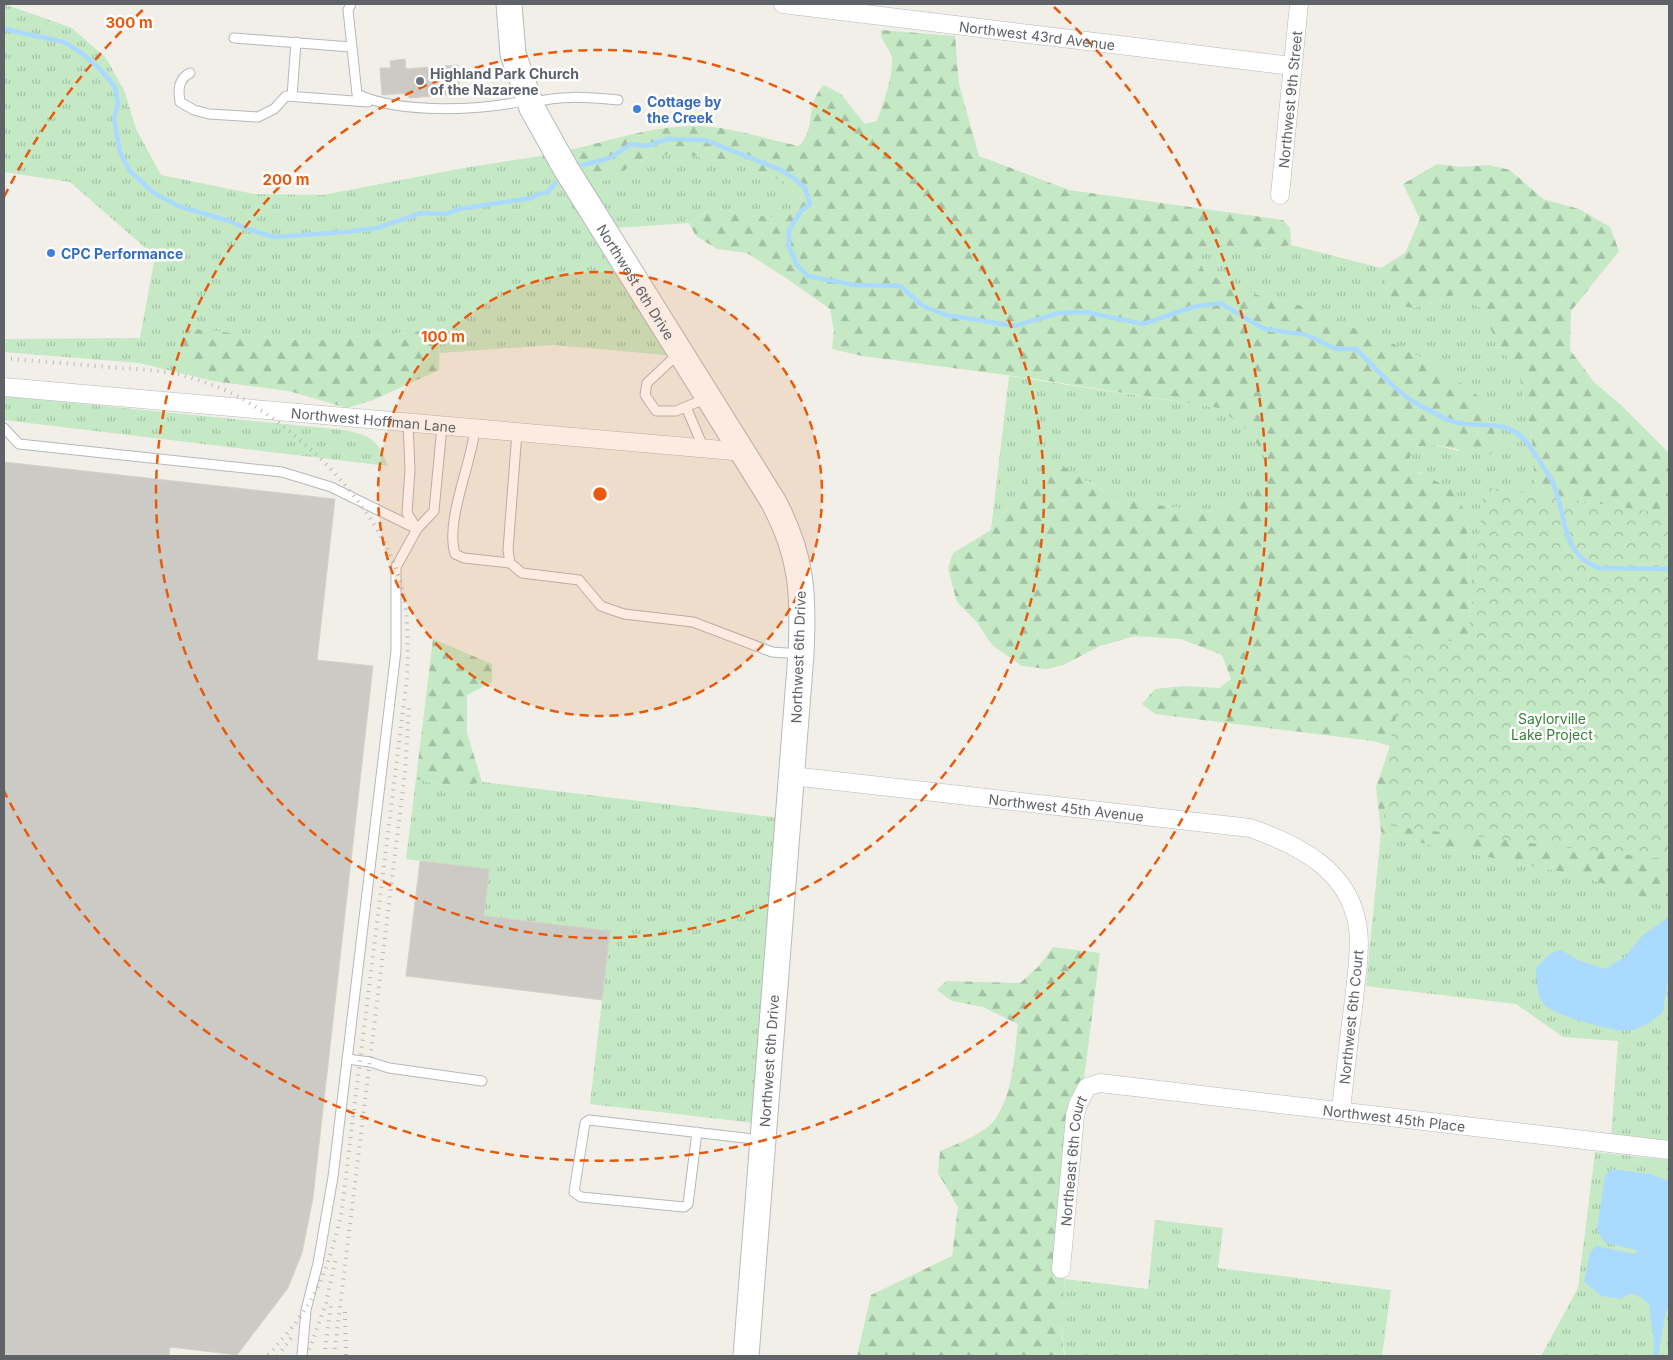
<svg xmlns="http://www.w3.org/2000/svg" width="1673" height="1360" font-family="Inter,sans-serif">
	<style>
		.grass { fill: url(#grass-tufts) }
		.forest { fill: url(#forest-firs) }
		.park { fill: url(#park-crowns) }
		.water { fill: #aadaff }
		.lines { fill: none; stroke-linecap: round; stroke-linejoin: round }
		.stream { stroke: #aadaff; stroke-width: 4.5 }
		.building { fill: #cccac5; stroke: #d6d1c6 }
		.lane-casing { stroke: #b5b8bc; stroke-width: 11 }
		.street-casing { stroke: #b5b8bc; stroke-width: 19 }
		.secondary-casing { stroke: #b6babf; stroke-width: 27 }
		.lane { stroke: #fff; stroke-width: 9 }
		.street { stroke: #fff; stroke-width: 18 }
		.secondary { stroke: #fff; stroke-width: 25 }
		.rail { stroke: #b6b7b8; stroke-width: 4; stroke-dasharray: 1 6; stroke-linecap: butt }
		.ring { fill: none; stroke: #e8590c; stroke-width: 2.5; stroke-dasharray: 9 6 }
		.worship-dot { fill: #6b7280; stroke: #fff; stroke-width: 2 }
		.shop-dot { fill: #3f7fe0; stroke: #fff; stroke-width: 2 }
		.labels { text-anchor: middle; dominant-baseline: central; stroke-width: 5; stroke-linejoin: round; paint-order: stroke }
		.street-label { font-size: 14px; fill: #5f6368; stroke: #fff }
		.worship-label { font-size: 14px; font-weight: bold; fill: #5b616d; stroke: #fff; text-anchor: start }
		.shop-label { font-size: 14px; font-weight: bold; fill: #366cbe; stroke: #fff; text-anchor: start }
		.park-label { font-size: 14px; fill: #348238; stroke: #fff }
		.centre { fill: #e8590c; stroke: #fff; stroke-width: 2.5 }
		.ring-label { font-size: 15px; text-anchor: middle; font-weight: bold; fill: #e8590c; stroke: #fff; stroke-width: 5; stroke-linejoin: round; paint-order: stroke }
	</style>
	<defs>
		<pattern id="grass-tufts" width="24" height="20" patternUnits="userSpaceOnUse" patternTransform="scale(1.25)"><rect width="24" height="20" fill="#c5e8c5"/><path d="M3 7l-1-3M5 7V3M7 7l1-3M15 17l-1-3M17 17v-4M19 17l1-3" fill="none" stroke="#a3c0a4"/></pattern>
		<pattern id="forest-firs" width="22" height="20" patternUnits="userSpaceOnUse" patternTransform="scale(1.25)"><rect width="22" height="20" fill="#c5e8c5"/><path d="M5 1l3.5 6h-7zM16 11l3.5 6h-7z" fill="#a3c0a4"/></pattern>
		<pattern id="park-crowns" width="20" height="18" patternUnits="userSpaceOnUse" patternTransform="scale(1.25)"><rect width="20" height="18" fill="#c5e8c5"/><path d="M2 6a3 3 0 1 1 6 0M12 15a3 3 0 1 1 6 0" fill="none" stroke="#a3c0a4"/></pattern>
	</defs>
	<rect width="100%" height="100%" fill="#f1efe8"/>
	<!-- grass -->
	<g class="grass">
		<path d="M 4,4 L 72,28 L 106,58 L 124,90 L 136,129 L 161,175 L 254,194 L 323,195 L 469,167 L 548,155 L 677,356 L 554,345 L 440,353 L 440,336 L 421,331 L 306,341 L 195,329 L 174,353 L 213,381 L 139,363 L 4,352 L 4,339 L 140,338 L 155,256 L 70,182 L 4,172 Z"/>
		<path d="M 679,153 L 744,166 L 783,181 L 802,200 L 785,219 L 711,209 L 689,223 L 615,228 L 586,182 L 606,180 L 648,157 Z"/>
		<path d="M 1211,244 L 1262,249 L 1291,245 L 1381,268 L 1390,305 L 1414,308 L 1454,295 L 1482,308 L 1496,341 L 1519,374 L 1532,439 L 1534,478 L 1542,505 L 1468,644 L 1470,623 L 1467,519 L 1421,473 L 1405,467 L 1415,447 L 1434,445 L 1459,451 L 1442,368 L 1394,344 L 1296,304 L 1257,295 L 1205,273 L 1195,252 Z"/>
		<path d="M 1009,376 L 1219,408 L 1251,434 L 1269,464 L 1252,496 L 1212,512 L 1149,504 L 1106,493 L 1088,481 L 1018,488 L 1011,504 L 991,530 Z"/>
		<path d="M 4,396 L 344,430 C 372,436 377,439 388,466 L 4,420 Z"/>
		<path d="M 416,779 L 459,788 L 482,782 L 781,818 L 755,1123 L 590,1104 L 610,932 L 484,916 L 489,869 L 406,859 Z"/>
		<path d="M 1381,832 L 1438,847 L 1581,876 L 1669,906 L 1669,1144 L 1611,1137 L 1618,1041 L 1563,1037 L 1516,1004 L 1366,986 Z"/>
		<path d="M 1595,1152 L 1669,1160 L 1669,1356 L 1541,1356 L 1578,1288 Z"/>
		<path d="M 1155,1220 L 1223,1228 L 1218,1268 L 1391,1290 L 1382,1356 L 1065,1356 L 1061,1321 L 1065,1279 L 1148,1289 Z"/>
	</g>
	<!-- forest -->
	<g class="forest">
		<path d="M 881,30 L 955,36 L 959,84 L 979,156 L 1069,190 L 1283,220 L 1290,228 L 1291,245 L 1262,249 L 1211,244 L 1195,252 L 1205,273 L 1257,295 L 1296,304 L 1394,344 L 1442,368 L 1479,397 L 1498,441 L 1490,455 L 1434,445 L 1416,447 L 1405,466 L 1456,491 L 1467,519 L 1470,623 L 1468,644 L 1542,505 L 1534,478 L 1532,439 L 1519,374 L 1496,341 L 1482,308 L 1454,295 L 1414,308 L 1390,305 L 1381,268 L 1405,253 L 1420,219 L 1403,184 L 1437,164 L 1461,167 L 1489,165 L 1510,170 L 1543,199 L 1579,209 L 1610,227 L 1619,251 L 1571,311 L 1570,350 L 1594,382 L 1622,406 L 1669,453 L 1669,906 L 1581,876 L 1438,847 L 1381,832 L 1376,787 L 1390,746 L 1373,741 L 1155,714 L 1142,704 L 1155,689 L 1184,686 L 1219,688 L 1231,679 L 1222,655 L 1181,639 L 1135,636 L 1100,646 L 1063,665 L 1047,669 L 1022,666 L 992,645 L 976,621 L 957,602 L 948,569 L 953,553 L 991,530 L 1009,507 L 1018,488 L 1040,473 L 1063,466 L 1106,493 L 1149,504 L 1212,512 L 1252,496 L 1269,464 L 1251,434 L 1219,408 L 1029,378 L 862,356 L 832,349 L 834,331 L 830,309 L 789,280 L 747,253 L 717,249 L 696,236 L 689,223 L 711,209 L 785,219 L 802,200 L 783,181 L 744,166 L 679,153 L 648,157 L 606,180 L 586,182 L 569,150 C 610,141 651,126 694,126 C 729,126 765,139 799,146 C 818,126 803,107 824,85 L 841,94 L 865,124 L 877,121 C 883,102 893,79 892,59 C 891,48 879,41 881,30 Z"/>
		<path d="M 195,329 L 306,341 L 421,331 L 440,336 L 439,370 L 373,400 L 347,408 L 289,391 L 213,381 L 173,353 Z"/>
		<path d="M 433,639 L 492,664 L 492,682 L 467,695 L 467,733 L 482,782 L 459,788 L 416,779 Z"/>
		<path d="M 1053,947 L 1100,953 L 1079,1118 L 1061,1321 L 1064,1356 L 857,1356 L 871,1295 L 952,1256 L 958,1207 L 938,1173 L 940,1151 C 957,1144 985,1134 996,1118 C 1014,1090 1014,1056 1018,1024 L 983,1007 L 952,1001 L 937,990 L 946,981 L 1020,983 L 1038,967 Z"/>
	</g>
	<!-- park -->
	<path class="park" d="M 1484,487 L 1669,514 L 1669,860 L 1383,825 L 1392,732 L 1394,732 L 1406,636 L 1468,643 Z"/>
	<!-- water -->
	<g class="water">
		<path d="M 1666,919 L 1669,921 L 1669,972 L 1663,1012 C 1653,1021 1641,1030 1626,1031 C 1612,1031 1554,1015 1545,1005 C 1536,996 1537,979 1536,968 L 1551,953 L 1561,950 L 1577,960 L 1605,969 L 1625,957 L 1642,936 Z"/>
		<path d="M 1611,1169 L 1649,1174 L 1669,1181 L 1669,1302 L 1665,1316 L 1658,1356 L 1653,1356 L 1654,1343 L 1649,1304 C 1639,1296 1632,1289 1621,1299 L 1602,1296 L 1584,1282 L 1590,1252 L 1596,1246 L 1635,1254 L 1638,1250 L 1605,1243 L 1597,1230 L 1605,1176 Z"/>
	</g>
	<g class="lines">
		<!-- stream -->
		<g class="stream">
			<path d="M 4,29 L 64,42 L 83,54 L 101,70 L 115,87 L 118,103 L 114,118 L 120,152 L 130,171 L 155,194 L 181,207 L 226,220 L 248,229 L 274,237 L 346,232 L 377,228 L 421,213 L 447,214 L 459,209 L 532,198 L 538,194 L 547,193 L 555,183"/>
			<path d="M 583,165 L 610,158 L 631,144 L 646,146 L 668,139 L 705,140 L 781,170 L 794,178 L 805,188 L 810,204 L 801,211 L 789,230 L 789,247 L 797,265 L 808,276 L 854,285 L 900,286 L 923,306 L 946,315 L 1015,326 L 1059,313 L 1085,312 L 1143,324 L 1193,307 L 1220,303 L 1265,329 L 1307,335 L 1336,349 L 1356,349 C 1374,366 1391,387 1412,401 C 1420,406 1437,414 1446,419 C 1471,431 1504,416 1525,440 C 1530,446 1551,478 1554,485 C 1566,515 1561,555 1599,568 L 1669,569"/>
		</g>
	</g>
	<!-- building -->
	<g class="building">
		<path d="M 405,59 L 406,69 L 458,65 L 460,94 L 409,98 L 409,93 L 382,95 L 380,68 L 391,68 L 390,61 Z"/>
		<path d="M 4,462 L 335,499 L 317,660 L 373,666 L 313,1198 L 302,1253 L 288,1288 L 237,1355 L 170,1347 L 169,1356 L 4,1356 Z"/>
		<path d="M 420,861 L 489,869 L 484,916 L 610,931 L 602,1000 L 406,976 Z"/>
	</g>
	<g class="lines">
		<!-- lane casing -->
		<g class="lane-casing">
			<g id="lane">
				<path d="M 351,4 L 348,10 L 357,94 C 399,114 481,111 527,100"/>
				<path d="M 234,38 L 351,47"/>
				<path d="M 190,73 C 178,79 178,90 180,102 L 194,110 L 209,114 L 258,117 L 274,109 L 286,96 L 368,102"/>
				<path d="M 292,96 L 296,42"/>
				<path d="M 531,103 C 561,95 587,97 618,100"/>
				<path d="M 679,353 L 647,383 L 645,395 L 656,411 L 676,411 L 707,398"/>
				<path d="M 686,407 L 704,449"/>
				<path d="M 408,423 L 410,470 L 407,513 L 417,529 L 434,511 L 442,426"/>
				<path d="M 4,428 L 19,444 L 282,472 L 331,487 L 417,529 L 396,567 L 396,651 L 333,1177 L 318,1263 L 306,1310 L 302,1356"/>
				<path d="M 475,429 C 471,465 445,521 455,554 L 464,558 L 510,563"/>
				<path d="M 517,432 L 508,550 L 510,563 L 522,573 L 579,580 L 601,606 L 624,614 L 693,622 L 772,652 L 800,654"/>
				<path d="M 347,1059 L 370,1062 L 389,1068 L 482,1081"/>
				<path d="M 697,1132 L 688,1204 L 684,1207 L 581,1197 L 574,1192 L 585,1123 L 589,1120 L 762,1140"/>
			</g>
		</g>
		<!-- street casing -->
		<g class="street-casing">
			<g id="street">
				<path id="s1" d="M 783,4 L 1292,66"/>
				<path id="s2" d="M 1280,195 L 1299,4"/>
				<path id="s3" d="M 4,387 L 745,452"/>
				<path id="s4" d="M 792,776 L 1250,828 C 1300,845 1350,871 1358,928 C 1361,952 1356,977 1354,1000 C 1349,1037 1345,1074 1341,1110"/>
				<path id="s5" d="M 1061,1269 L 1075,1116 L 1078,1104 L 1087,1087 L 1100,1083 L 1669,1150"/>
			</g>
		</g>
		<!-- secondary casing -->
		<g class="secondary-casing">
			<g id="secondary">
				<path id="s6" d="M 509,4 L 513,54 L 532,108 L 566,169 L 773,501 C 802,555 804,593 801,654 L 746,1356"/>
			</g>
		</g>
		<!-- lane -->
		<use href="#lane" class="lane"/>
		<!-- street -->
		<use href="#street" class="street"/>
		<!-- secondary -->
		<use href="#secondary" class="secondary"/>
		<!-- rail -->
		<g class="rail">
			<path d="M 4,358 C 41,362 79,364 117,368 C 138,369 160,370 181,375 C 205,382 230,390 251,404 C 313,442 381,512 401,584 C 409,614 408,646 407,678 L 341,1216 C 325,1281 313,1307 267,1356"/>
			<path d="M 345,1312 L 346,1356"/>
			<path d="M 278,1356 L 292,1337"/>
			<path d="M 307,1356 L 326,1303 L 336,1257"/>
			<path d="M 324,1356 L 331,1306"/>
			<path d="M 334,1356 L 405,772 L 409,706"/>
		</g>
	</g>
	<!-- distance rings -->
	<circle cx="600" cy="494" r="222" fill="#e8590c" fill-opacity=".12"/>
	<g class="ring">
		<circle cx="600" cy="494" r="222"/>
		<circle cx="600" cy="494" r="444"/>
		<path d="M4 197A666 666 0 0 1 146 7M1054 7A666 666 0 1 1 4 791"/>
	</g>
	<!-- markers -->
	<circle class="worship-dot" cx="420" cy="81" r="5"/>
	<g class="shop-dot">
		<circle cx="637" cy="109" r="5"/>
		<circle cx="51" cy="253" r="5"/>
	</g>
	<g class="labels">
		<!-- street labels -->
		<g class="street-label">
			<text stroke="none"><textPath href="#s1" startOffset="256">Northwest 43rd Avenue</textPath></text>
			<text stroke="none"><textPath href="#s2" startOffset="96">Northwest 9th Street</textPath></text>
			<text stroke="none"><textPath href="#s6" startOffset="310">Northwest 6th Drive</textPath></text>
			<text stroke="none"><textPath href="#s3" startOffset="371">Northwest Hoffman Lane</textPath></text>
			<text transform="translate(798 657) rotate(-88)">Northwest 6th Drive</text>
			<text stroke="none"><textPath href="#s4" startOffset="276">Northwest 45th Avenue</textPath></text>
			<text transform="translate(1351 1017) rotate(-84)">Northwest 6th Court</text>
			<text transform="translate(769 1061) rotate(-86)">Northwest 6th Drive</text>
			<text stroke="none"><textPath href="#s5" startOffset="495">Northwest 45th Place</textPath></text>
			<text stroke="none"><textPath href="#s5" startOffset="109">Northeast 6th Court</textPath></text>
		</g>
		<!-- worship labels -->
		<g class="worship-label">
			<text x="430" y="73">Highland Park Church<tspan x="430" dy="16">of the Nazarene</tspan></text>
		</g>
		<!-- shop labels -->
		<g class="shop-label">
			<text x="647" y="101">Cottage by<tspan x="647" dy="16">the Creek</tspan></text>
			<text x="61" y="253">CPC Performance</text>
		</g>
		<!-- park labels -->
		<g class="park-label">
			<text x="1552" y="718">Saylorville<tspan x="1552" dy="16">Lake Project</tspan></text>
		</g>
	</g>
	<circle cx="600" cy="494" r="8" class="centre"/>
	<g class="ring-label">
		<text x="129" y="28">300 m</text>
		<text x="286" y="185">200 m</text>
		<text x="443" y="342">100 m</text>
	</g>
	<!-- border -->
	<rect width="1673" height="1360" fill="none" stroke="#5f6368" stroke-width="10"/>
</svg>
